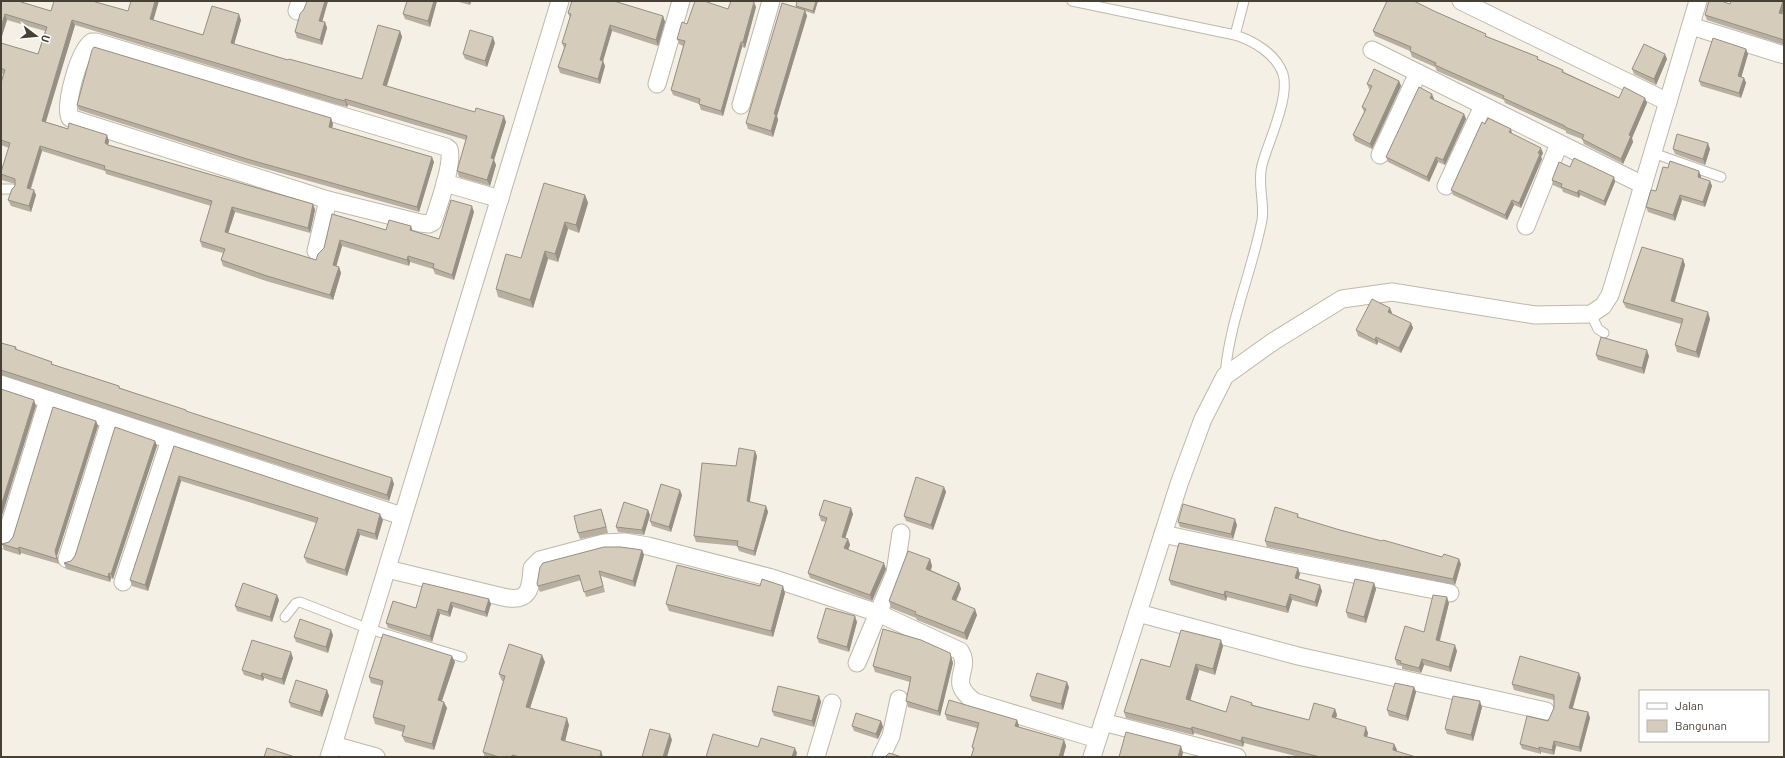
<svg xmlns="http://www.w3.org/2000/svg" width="1785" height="758" font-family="Barlow,sans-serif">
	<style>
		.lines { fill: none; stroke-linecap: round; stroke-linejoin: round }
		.lane-casing { stroke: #c0b8a8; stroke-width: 11 }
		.street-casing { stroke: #c0b8a8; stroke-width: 19 }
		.lane { stroke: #fff; stroke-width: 9 }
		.street { stroke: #fff; stroke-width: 17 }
		.wall { fill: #b8afa1 }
		.shaded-wall { fill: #968f83 }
		.building { fill: #d6ccbb; stroke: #968f83 }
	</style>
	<rect width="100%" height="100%" fill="#f4f0e6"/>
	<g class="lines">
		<!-- lane casing -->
		<g class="lane-casing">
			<g id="lane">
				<path d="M 1072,1 L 1235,35 C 1254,41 1276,54 1283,74 C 1290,98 1268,142 1262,165 C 1257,184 1265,202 1262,220 C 1252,272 1229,322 1225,376"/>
				<path d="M 1235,35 L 1244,1"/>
				<path d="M 1653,153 L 1721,177"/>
				<path d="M 1,189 L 12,189"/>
				<path d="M 1591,314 L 1598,329 L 1604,333"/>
				<path d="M 285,617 L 296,603 L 300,602 L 369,629 L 462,657"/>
			</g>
		</g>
		<!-- street casing -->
		<g class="street-casing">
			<g id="street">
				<path d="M 1461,1 L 1668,102"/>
				<path d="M 297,11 L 300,1"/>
				<path d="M 1691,26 L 1784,55"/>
				<path d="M 92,42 L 96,42 L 446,147 L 449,149 C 454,162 438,207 433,222 L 429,224 L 420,223 L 328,200 L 70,118 C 64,105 79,50 92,42 Z"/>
				<path d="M 1372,50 L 1643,185"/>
				<path d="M 657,84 L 681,1"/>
				<path d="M 741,105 L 771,1"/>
				<path d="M 1380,155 L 1418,73"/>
				<path d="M 445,183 L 500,199"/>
				<path d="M 1446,186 L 1483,106"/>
				<path d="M 1526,226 L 1559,144"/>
				<path d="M 316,251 L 328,200"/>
				<path d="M 1,384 L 402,516"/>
				<path d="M 1163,534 L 1282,560 L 1450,593"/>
				<path d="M 5,540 L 48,400"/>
				<path d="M 67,559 L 110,421"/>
				<path d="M 387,569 L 503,597 C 529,603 531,589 532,568 L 540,560 L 604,543 L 624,542 L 648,546 L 772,578 L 878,613 L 960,651 C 973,671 945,680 975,702 L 1097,739"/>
				<path d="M 123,582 L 170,440"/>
				<path d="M 1138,613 L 1298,656 L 1546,711"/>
				<path d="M 857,663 L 895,573 L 901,533"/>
				<path d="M 1103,722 L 1237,757"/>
				<path d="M 333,745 L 560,1"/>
				<path d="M 329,757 L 333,745 L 376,757"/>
				<path d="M 816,757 L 832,703"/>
				<path d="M 881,757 L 891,736 L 899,699"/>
				<path d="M 1092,757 L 1179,484 L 1203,419 L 1225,376 L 1274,341 L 1342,299 L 1392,292 L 1535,315 L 1591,314 L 1603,306 L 1610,295 L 1615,279 L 1698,1"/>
			</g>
		</g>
		<!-- lane -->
		<use href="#lane" class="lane"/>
		<!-- street -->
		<use href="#street" class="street"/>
	</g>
	<!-- wall -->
	<g class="wall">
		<path d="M 1,1 L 25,1 L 24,3 L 51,11 L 153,20 L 203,35 L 241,20 L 234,44 L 288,60 L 362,79 L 400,31 L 402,37 L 387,86 L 506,122 L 494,160 L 496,165 L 490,186 L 459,177 L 457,171 L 466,140 L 348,105 L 347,107 L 339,105 L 75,25 L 46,122 L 109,141 L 108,145 L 313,204 L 315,210 L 310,233 L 235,212 L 228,233 L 316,260 L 324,248 L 332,214 L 386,230 L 413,231 L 439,239 L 474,212 L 454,280 L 435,274 L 433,269 L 410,262 L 409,266 L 342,246 L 336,266 L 339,267 L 341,273 L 333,300 L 266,281 L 223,266 L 221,260 L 223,253 L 202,247 L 200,241 L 211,206 L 106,174 L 105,171 L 42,151 L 31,189 L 36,195 L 31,212 L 11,206 L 8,200 L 15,186 L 15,184 L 2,180 L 1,176 L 1,172 L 9,148 L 1,145 L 1,83 L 3,74 L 1,73 L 1,43 L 38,54 L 45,31 L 7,20 L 1,39 Z"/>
		<path d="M 328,1 L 322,22 L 325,22 L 327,28 L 322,45 L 297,38 L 295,32 L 304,9 Z"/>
		<path d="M 407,1 L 437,1 L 430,27 L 405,19 L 403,14 Z"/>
		<path d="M 455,1 L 471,1 L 470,5 Z"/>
		<path d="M 818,1 L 814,14 L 805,11 L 807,16 L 777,116 L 778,120 L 773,137 L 748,129 L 746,123 L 796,8 L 796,6 Z"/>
		<path d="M 1784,1 L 1784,8 L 1782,14 L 1784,14 L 1784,45 L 1707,20 L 1705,15 L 1730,4 Z"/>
		<path d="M 756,7 L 745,48 L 742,47 L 723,116 L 701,110 L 699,104 L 673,95 L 671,90 L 683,46 L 679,44 L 677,39 L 687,24 L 728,9 Z"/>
		<path d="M 1434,11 L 1486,34 L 1486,36 L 1538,57 L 1538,59 L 1563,70 L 1564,72 L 1619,98 L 1647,103 L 1632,138 L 1633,142 L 1623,164 L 1584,144 L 1582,139 L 1566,133 L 1566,131 L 1505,103 L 1504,100 L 1437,71 L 1435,67 L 1412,57 L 1410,51 L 1375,36 L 1373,31 Z"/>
		<path d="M 568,13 L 663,16 L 665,22 L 658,46 L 612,31 L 603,61 L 605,66 L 600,84 L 560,73 L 558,67 L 564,48 L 562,43 L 570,18 Z"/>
		<path d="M 495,43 L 487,67 L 465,59 L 463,54 Z"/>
		<path d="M 1746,49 L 1748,54 L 1741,77 L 1744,78 L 1746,83 L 1741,98 L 1701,86 L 1699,81 Z"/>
		<path d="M 1667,59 L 1656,85 L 1634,74 L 1632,69 Z"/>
		<path d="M 1399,81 L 1401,86 L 1372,149 L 1355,141 L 1353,135 L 1364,112 L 1362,107 L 1370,90 L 1369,89 L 1367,84 Z"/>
		<path d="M 1434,99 L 1434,100 L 1464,114 L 1466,119 L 1445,165 L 1438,162 L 1429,182 L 1388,162 L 1386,157 Z"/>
		<path d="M 77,105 L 331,118 L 333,124 L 332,128 L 434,162 L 419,212 L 249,164 L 79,110 Z"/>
		<path d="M 1512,134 L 1543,153 L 1541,157 L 1542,159 L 1521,208 L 1514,205 L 1507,220 L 1453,195 L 1451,190 Z"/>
		<path d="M 1673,149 L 1710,149 L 1705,165 L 1675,154 Z"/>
		<path d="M 1570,167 L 1614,177 L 1615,182 L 1605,206 L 1580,195 L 1579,198 L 1563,192 L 1562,189 L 1553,185 L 1552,180 Z"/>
		<path d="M 1701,176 L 1701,178 L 1710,181 L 1712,186 L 1705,207 L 1682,200 L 1675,221 L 1648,212 L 1646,207 Z"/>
		<path d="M 585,195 L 588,203 L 579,233 L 568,229 L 558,262 L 548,259 L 533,308 L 498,297 L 496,289 L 521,258 Z"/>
		<path d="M 1683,259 L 1685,265 L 1675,302 L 1710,319 L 1699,358 L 1677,352 L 1675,345 L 1681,324 L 1626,308 L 1623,302 Z"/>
		<path d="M 1390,308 L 1392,314 L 1411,323 L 1413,328 L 1401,353 L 1378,342 L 1377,345 L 1358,336 L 1356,330 Z"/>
		<path d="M 1,343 L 16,347 L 17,350 L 53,365 L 119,386 L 120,388 L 394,484 L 389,501 L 1,375 Z"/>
		<path d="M 1596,355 L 1649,356 L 1644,374 L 1598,360 Z"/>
		<path d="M 96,421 L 98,426 L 57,556 L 59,564 L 21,553 L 20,555 L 4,550 L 2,544 L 9,542 Z"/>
		<path d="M 155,441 L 157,446 L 113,579 L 111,578 L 110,582 L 66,569 L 64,563 L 71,561 Z"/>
		<path d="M 174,446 L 383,520 L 377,540 L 360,535 L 347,576 L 307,563 L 304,557 L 316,523 L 181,481 L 148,591 L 132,586 L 130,580 Z"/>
		<path d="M 757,456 L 749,502 L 766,506 L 768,512 L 755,556 L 739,551 L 737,546 L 696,542 L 694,536 L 736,466 Z"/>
		<path d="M 944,487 L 946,492 L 933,530 L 906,521 L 904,516 Z"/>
		<path d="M 682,495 L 671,532 L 652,526 L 650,521 Z"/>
		<path d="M 648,510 L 650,515 L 644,535 L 618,532 L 616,527 Z"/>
		<path d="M 853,514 L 845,538 L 848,539 L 850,545 L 848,550 L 886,569 L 872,601 L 810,578 L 808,573 L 826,522 L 821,521 L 819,515 Z"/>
		<path d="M 1298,514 L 1299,518 L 1340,530 L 1461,564 L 1455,585 L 1267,547 L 1265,541 Z"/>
		<path d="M 603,515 L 608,533 L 580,539 L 578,533 Z"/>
		<path d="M 1178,522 L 1237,525 L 1233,539 L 1180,527 Z"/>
		<path d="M 642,550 L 644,555 L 635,587 L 601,576 L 605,592 L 586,597 L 581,580 L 540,592 L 537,584 Z"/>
		<path d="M 930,559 L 932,566 L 931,570 L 959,583 L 961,589 L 956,601 L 977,615 L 967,640 L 917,620 L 916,618 L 891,608 L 889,601 Z"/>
		<path d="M 1300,574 L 1298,579 L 1322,591 L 1317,607 L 1292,600 L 1288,613 L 1227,597 L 1226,601 L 1171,585 L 1169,580 Z"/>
		<path d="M 423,583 L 491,604 L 487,617 L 453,607 L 450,617 L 440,614 L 432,642 L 388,628 L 386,623 L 416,608 Z"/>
		<path d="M 1374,583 L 1376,589 L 1366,623 L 1348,618 L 1346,612 Z"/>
		<path d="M 785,593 L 773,637 L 669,611 L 666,604 Z"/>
		<path d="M 279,600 L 272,622 L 237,611 L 235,606 Z"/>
		<path d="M 1449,603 L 1440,641 L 1457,651 L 1451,672 L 1424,665 L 1421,673 L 1402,669 L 1402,666 L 1397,665 L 1395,659 L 1424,632 Z"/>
		<path d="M 857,622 L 849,652 L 819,643 L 817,638 Z"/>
		<path d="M 333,635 L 328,653 L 296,642 L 294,637 Z"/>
		<path d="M 1223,646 L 1215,675 L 1199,670 L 1190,700 L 1226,712 L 1252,703 L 1253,705 L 1309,720 L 1335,709 L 1337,715 L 1336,718 L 1368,733 L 1367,737 L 1394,744 L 1397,750 L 1396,751 L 1416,757 L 1299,757 L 1244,743 L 1243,747 L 1194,733 L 1193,735 L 1126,718 L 1124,712 L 1170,667 Z"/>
		<path d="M 950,653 L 953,663 L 940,716 L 908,707 L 906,701 L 910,682 L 875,672 L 873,666 Z"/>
		<path d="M 293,658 L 284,685 L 264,678 L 263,681 L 244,675 L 242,670 Z"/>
		<path d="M 455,662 L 442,701 L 447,708 L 434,750 L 405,742 L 402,736 L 403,732 L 375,724 L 373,717 L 382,686 L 371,683 L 369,677 Z"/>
		<path d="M 545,662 L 530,708 L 569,725 L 565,741 L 601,751 L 603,757 L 485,757 L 483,752 L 504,681 L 502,681 L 499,674 Z"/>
		<path d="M 1581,678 L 1573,708 L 1588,712 L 1590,718 L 1581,752 L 1556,746 L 1554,755 L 1541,752 L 1541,754 L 1522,749 L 1520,744 L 1548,721 L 1554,708 L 1554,700 L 1514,690 L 1512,684 Z"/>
		<path d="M 1069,687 L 1063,710 L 1032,701 L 1030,696 Z"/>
		<path d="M 1414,687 L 1416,692 L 1408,721 L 1389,716 L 1387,710 Z"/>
		<path d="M 327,690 L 329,696 L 322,717 L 291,707 L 289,702 Z"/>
		<path d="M 819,696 L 821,702 L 814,727 L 774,716 L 772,711 Z"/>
		<path d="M 1482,707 L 1473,741 L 1447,734 L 1445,729 Z"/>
		<path d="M 945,714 L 1017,720 L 1019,726 L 1019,727 L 1064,740 L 1066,746 L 1063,757 L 971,757 L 973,750 L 972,747 L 977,728 L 947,720 Z"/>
		<path d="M 881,721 L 883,727 L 878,739 L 854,731 L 852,726 Z"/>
	</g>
	<!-- shaded-wall -->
	<g class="shaded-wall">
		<path d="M 155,1 L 159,1 L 152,25 L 150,19 Z"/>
		<path d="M 325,1 L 328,1 L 321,26 L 319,21 Z"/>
		<path d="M 434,1 L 437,1 L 430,27 L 428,21 Z"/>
		<path d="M 468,1 L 471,1 L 470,5 Z"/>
		<path d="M 816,1 L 818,1 L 814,14 L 813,11 Z"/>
		<path d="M 1783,1 L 1784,1 L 1784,8 L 1781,18 L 1779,13 Z"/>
		<path d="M 754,2 L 756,7 L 745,48 L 743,42 Z"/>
		<path d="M 805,10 L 807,16 L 777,116 L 778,120 L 773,137 L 771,131 L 774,114 Z"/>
		<path d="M 5,14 L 7,20 L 1,39 L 1,27 Z"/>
		<path d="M 239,14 L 241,20 L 233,48 L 231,43 Z"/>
		<path d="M 663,16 L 665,22 L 658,46 L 656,40 Z"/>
		<path d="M 72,20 L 75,25 L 44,127 L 42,121 Z"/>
		<path d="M 325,22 L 327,28 L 322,45 L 320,40 Z"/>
		<path d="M 610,25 L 612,31 L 603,61 L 605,66 L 600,84 L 598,79 L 600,60 Z"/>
		<path d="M 400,31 L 402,37 L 385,91 L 383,85 Z"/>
		<path d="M 493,37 L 495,43 L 487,67 L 485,61 Z"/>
		<path d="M 741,42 L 742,47 L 723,116 L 721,111 Z"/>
		<path d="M 1746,49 L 1748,54 L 1740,82 L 1738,76 Z"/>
		<path d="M 1665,54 L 1667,59 L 1656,85 L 1654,79 Z"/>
		<path d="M 1744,78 L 1746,83 L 1741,98 L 1739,93 Z"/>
		<path d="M 1399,81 L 1401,86 L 1372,149 L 1370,144 Z"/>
		<path d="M 1432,94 L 1434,99 L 1432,103 L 1430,98 Z"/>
		<path d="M 1645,98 L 1647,103 L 1632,138 L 1633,142 L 1623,164 L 1621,159 L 1629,135 Z"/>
		<path d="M 345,99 L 348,105 L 347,107 L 345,101 Z"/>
		<path d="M 1464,114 L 1466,119 L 1445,165 L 1443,160 Z"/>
		<path d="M 504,116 L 506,122 L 494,160 L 496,165 L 490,186 L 487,180 L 491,158 Z"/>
		<path d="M 331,118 L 333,124 L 331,133 L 329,127 Z"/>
		<path d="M 1511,129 L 1512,134 L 1509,132 Z"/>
		<path d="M 107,135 L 109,141 L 107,149 L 105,143 Z"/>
		<path d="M 1708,143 L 1710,149 L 1705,165 L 1703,159 Z"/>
		<path d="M 40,146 L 42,151 L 29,193 L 27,188 Z"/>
		<path d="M 1541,148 L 1543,153 L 1541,157 L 1542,159 L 1521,208 L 1519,203 Z"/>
		<path d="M 432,157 L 434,162 L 419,212 L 417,207 Z"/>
		<path d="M 1436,157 L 1438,162 L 1429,182 L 1427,177 Z"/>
		<path d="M 1699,171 L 1701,176 L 1700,183 L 1698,177 Z"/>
		<path d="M 1614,177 L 1615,182 L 1605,206 L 1604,201 Z"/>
		<path d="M 1710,181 L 1712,186 L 1705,207 L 1703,202 Z"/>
		<path d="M 34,190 L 36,195 L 31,212 L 29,206 Z"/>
		<path d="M 1579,190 L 1580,195 L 1579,198 L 1577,193 Z"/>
		<path d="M 585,195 L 588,203 L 579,233 L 576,225 Z"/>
		<path d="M 1680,195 L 1682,200 L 1675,221 L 1673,215 Z"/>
		<path d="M 1512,200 L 1514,205 L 1507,220 L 1505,215 Z"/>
		<path d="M 313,204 L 315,210 L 310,233 L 308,228 Z"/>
		<path d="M 472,206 L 474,212 L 454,280 L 452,275 Z"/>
		<path d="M 232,207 L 235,212 L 227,237 L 225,232 Z"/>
		<path d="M 565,222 L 568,229 L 558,262 L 555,254 Z"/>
		<path d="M 411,226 L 413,232 L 410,230 Z"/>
		<path d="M 340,240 L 342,246 L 335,271 L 333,265 Z"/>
		<path d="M 545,251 L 548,259 L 533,308 L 530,300 Z"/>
		<path d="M 408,256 L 410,262 L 409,266 L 407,260 Z"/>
		<path d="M 1683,259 L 1685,265 L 1673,307 L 1671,301 Z"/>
		<path d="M 339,267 L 341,273 L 333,300 L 330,295 Z"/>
		<path d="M 1390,308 L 1392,313 L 1390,317 L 1388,312 Z"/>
		<path d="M 1708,312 L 1710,319 L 1699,358 L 1696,352 Z"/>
		<path d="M 1411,323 L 1413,328 L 1401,353 L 1399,348 Z"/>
		<path d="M 1376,337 L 1378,342 L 1377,345 L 1375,340 Z"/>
		<path d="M 1647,350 L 1649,356 L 1644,374 L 1642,368 Z"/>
		<path d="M 34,400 L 36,406 L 1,519 L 1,506 Z"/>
		<path d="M 96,421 L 98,426 L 57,556 L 59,564 L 57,559 L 55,551 Z"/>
		<path d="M 155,441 L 157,446 L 113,579 L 111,574 Z"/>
		<path d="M 755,451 L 757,456 L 749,507 L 747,501 Z"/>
		<path d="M 179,476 L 181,481 L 148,591 L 145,585 Z"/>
		<path d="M 392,478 L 394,484 L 389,501 L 387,495 Z"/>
		<path d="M 944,487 L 946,492 L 933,530 L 931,525 Z"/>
		<path d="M 680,490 L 682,495 L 671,532 L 669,527 Z"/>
		<path d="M 766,506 L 768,512 L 755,556 L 754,551 Z"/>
		<path d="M 851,508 L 853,514 L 844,542 L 842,537 Z"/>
		<path d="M 601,509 L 603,515 L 608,533 L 606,527 Z"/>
		<path d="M 648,510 L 650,515 L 644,535 L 642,530 Z"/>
		<path d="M 380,514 L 383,520 L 377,540 L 375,534 Z"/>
		<path d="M 1235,519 L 1237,525 L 1233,539 L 1231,534 Z"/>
		<path d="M 358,529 L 360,535 L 347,576 L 345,570 Z"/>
		<path d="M 848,539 L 850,545 L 846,554 L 844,548 Z"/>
		<path d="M 19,547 L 21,553 L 20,555 L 18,549 Z"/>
		<path d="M 642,550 L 644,555 L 635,587 L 633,581 Z"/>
		<path d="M 930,559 L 932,566 L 929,575 L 926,569 Z"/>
		<path d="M 1459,559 L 1461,564 L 1455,585 L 1453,579 Z"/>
		<path d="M 884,563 L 886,569 L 872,601 L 870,595 Z"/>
		<path d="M 1298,568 L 1300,574 L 1297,583 L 1295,578 Z"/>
		<path d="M 109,573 L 111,578 L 110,582 L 108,577 Z"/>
		<path d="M 959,583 L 961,589 L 954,605 L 952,599 Z"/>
		<path d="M 1374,583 L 1376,589 L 1366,623 L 1364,617 Z"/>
		<path d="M 1320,585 L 1322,591 L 1317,607 L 1315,602 Z"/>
		<path d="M 783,586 L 785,593 L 773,637 L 771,631 Z"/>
		<path d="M 1225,591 L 1227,597 L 1226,601 L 1224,595 Z"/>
		<path d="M 1290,594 L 1292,600 L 1288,613 L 1286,607 Z"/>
		<path d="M 277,595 L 279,600 L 272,622 L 270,617 Z"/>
		<path d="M 1447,597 L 1449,603 L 1438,646 L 1436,640 Z"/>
		<path d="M 489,599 L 491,604 L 487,617 L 485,612 Z"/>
		<path d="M 451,602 L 453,607 L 450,617 L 448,612 Z"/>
		<path d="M 438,609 L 440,614 L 432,642 L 430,636 Z"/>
		<path d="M 975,609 L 977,615 L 967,640 L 964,633 Z"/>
		<path d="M 855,616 L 857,622 L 849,652 L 847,647 Z"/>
		<path d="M 331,630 L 333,635 L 328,653 L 326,647 Z"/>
		<path d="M 1221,640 L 1223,646 L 1215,675 L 1213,669 Z"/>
		<path d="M 1455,645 L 1457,651 L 1451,672 L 1449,667 Z"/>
		<path d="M 291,652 L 293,658 L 284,685 L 282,679 Z"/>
		<path d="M 950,653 L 953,663 L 940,716 L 938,711 Z"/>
		<path d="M 542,655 L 545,662 L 528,714 L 526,707 Z"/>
		<path d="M 452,656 L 455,662 L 440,706 L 438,700 Z"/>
		<path d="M 1422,659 L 1424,665 L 1421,673 L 1419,668 Z"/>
		<path d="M 1196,664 L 1199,670 L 1189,705 L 1186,699 Z"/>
		<path d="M 262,673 L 264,678 L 263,681 L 261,676 Z"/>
		<path d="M 1579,673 L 1581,678 L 1571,713 L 1569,708 Z"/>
		<path d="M 1067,682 L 1069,687 L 1063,710 L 1061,704 Z"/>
		<path d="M 1414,687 L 1416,692 L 1408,721 L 1406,716 Z"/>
		<path d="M 327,690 L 329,696 L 322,717 L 320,712 Z"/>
		<path d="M 819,696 L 821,702 L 814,727 L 812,721 Z"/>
		<path d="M 1480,701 L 1482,707 L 1473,741 L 1471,735 Z"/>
		<path d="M 444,702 L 447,708 L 434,750 L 432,744 Z"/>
		<path d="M 1335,709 L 1337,715 L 1334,723 L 1332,717 Z"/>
		<path d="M 1588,712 L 1590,718 L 1581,752 L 1579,747 Z"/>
		<path d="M 567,718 L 569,725 L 564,746 L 561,740 Z"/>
		<path d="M 1017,720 L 1019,726 L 1017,732 L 1015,726 Z"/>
		<path d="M 881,721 L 883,727 L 878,739 L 876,734 Z"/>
		<path d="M 1192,727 L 1194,733 L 1193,735 L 1191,729 Z"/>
		<path d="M 1366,727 L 1368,733 L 1366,741 L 1364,736 Z"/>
		<path d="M 670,734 L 672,740 L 667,757 L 663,757 Z"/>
		<path d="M 1242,737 L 1244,743 L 1243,747 L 1241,741 Z"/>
		<path d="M 1064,740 L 1066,746 L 1063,757 L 1059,757 Z"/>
		<path d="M 1554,741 L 1556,746 L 1554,755 L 1552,750 Z"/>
		<path d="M 1394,744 L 1397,750 L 1395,756 L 1393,750 Z"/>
		<path d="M 1181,746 L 1183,753 L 1182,757 L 1178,757 Z"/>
		<path d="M 1539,747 L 1541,752 L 1541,754 L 1539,749 Z"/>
		<path d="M 795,748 L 797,753 L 796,757 L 792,757 Z"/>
		<path d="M 601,751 L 603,757 L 600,757 Z"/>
	</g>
	<!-- building -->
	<g class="building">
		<path d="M 1,1 L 21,1 L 21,2 L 51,11 L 54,1 L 92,1 L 128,11 L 131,1 L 155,1 L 150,19 L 203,35 L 212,6 L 239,14 L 231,43 L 288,60 L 289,59 L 362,79 L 378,25 L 400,31 L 383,85 L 475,112 L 476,108 L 504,116 L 491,158 L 494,159 L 487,180 L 457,171 L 467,136 L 345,99 L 345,101 L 337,99 L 72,20 L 42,121 L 68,129 L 69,123 L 107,135 L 105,143 L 108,145 L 313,204 L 308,228 L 232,207 L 225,232 L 316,260 L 318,254 L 324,248 L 332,214 L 386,230 L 389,220 L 411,226 L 410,230 L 439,239 L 451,200 L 472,206 L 452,275 L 433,268 L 434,264 L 408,256 L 407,260 L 340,240 L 333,265 L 339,267 L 330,295 L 264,275 L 221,260 L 225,249 L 200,241 L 212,201 L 104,169 L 105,166 L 40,146 L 27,188 L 34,190 L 29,206 L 8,200 L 12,189 L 15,186 L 15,179 L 1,174 L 1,172 L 10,143 L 1,140 L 1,83 L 5,70 L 1,68 L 1,43 L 38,54 L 47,27 L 5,14 L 1,27 Z"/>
		<path d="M 307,1 L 325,1 L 319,21 L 325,22 L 320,40 L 295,32 L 300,14 L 304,9 Z"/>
		<path d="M 407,1 L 434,1 L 428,21 L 403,14 Z"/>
		<path d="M 572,1 L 614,1 L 663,16 L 656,40 L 610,25 L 600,60 L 603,61 L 598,79 L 558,67 L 566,44 L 562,43 L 571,14 L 568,13 Z"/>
		<path d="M 695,1 L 704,1 L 728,9 L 731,1 L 751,1 L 754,2 L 743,42 L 741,42 L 721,111 L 699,104 L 700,99 L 671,90 L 685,41 L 677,39 L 682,22 L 687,24 Z"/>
		<path d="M 797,1 L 816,1 L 813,11 L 796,6 Z"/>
		<path d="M 1387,1 L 1414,1 L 1434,11 L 1486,34 L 1485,36 L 1538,57 L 1537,59 L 1563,70 L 1562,72 L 1619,98 L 1624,87 L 1645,98 L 1629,135 L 1631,136 L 1621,159 L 1582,139 L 1584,135 L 1565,127 L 1565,126 L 1503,98 L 1504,96 L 1435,65 L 1436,63 L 1410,51 L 1411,47 L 1373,31 Z"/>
		<path d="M 1709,1 L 1721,1 L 1730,4 L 1731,1 L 1783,1 L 1779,13 L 1784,14 L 1784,40 L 1705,15 Z"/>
		<path d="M 782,3 L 805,10 L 774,114 L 776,114 L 771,131 L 746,123 Z"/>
		<path d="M 470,30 L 493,37 L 485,61 L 463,54 Z"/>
		<path d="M 1713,38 L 1746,49 L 1738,76 L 1744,78 L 1739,93 L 1699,81 Z"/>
		<path d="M 1644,44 L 1665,54 L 1654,79 L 1632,69 Z"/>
		<path d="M 94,47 L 331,118 L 329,127 L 432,157 L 417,207 L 247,159 L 77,105 L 92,50 Z"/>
		<path d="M 1374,69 L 1399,81 L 1370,144 L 1353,135 L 1366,109 L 1362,107 L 1372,86 L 1367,84 Z"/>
		<path d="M 1419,87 L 1432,94 L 1430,98 L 1464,114 L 1443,160 L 1436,157 L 1427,177 L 1386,157 Z"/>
		<path d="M 1488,118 L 1511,129 L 1509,132 L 1541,148 L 1538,153 L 1540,154 L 1519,203 L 1512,200 L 1505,215 L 1451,190 L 1482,122 L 1485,124 Z"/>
		<path d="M 1677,134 L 1708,143 L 1703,159 L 1673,149 Z"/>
		<path d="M 1574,158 L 1614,177 L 1604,201 L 1579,190 L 1577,193 L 1561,187 L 1562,184 L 1552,180 L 1559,162 L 1570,167 Z"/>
		<path d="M 1670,161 L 1699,171 L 1698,177 L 1710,181 L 1703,202 L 1680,195 L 1673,215 L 1646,207 L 1651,190 L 1656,191 L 1663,167 L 1668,168 Z"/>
		<path d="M 544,183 L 585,195 L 576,225 L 565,222 L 555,254 L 545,251 L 530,300 L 496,289 L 506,254 L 521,258 Z"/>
		<path d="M 1642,247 L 1683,259 L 1671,301 L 1708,312 L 1696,352 L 1675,345 L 1683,319 L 1623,302 Z"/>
		<path d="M 1372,299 L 1390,308 L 1388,312 L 1411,323 L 1399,348 L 1376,337 L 1375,340 L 1356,330 Z"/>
		<path d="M 1601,337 L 1647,350 L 1642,368 L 1596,355 Z"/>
		<path d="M 1,343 L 16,347 L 15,349 L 52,362 L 51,364 L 119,386 L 119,388 L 186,410 L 186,411 L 392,478 L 387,495 L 1,370 Z"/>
		<path d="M 1,389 L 34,400 L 1,506 Z"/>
		<path d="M 53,407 L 96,421 L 55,551 L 57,559 L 19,547 L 18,549 L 2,544 L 9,542 L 13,537 Z"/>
		<path d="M 115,427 L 155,441 L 111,574 L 109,573 L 108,577 L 64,563 L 71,561 L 75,556 Z"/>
		<path d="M 174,446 L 380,514 L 375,534 L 358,529 L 345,570 L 304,557 L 318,518 L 179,476 L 145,585 L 130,580 Z"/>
		<path d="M 739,448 L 755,451 L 747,501 L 766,506 L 754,551 L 737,546 L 738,541 L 694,536 L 702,463 L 736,466 Z"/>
		<path d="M 916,477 L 944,487 L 931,525 L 904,516 Z"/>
		<path d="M 661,484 L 680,490 L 669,527 L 650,521 Z"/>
		<path d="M 824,500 L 851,508 L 842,537 L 848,539 L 844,548 L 884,563 L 870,595 L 808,573 L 827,518 L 819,515 Z"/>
		<path d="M 624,502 L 648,510 L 642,530 L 616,527 Z"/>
		<path d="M 1183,504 L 1235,519 L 1231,534 L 1178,522 Z"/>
		<path d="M 1275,507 L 1298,514 L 1297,517 L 1340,530 L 1382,541 L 1383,540 L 1442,557 L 1444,554 L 1459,559 L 1453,579 L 1265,541 Z"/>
		<path d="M 601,509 L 606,527 L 578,533 L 574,516 Z"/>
		<path d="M 1179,543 L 1298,568 L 1295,578 L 1320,585 L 1315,602 L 1290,594 L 1286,607 L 1225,591 L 1224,595 L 1169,580 Z"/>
		<path d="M 604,547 L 621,547 L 642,550 L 633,581 L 599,571 L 603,586 L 584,592 L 579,575 L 538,586 L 537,584 L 540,567 L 543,563 Z"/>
		<path d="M 908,551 L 930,559 L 926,569 L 959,583 L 952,599 L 975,609 L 964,633 L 915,614 L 916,612 L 889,601 Z"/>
		<path d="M 677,565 L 760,586 L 762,579 L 783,586 L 771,631 L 666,604 Z"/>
		<path d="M 1355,579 L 1374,583 L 1364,617 L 1346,612 Z"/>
		<path d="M 243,583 L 277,595 L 270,617 L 235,606 Z"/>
		<path d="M 423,583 L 489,599 L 485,612 L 451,602 L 448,612 L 438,609 L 430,636 L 386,623 L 393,601 L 416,608 Z"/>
		<path d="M 1433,595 L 1447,597 L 1436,640 L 1455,645 L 1449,667 L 1422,659 L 1419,668 L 1400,663 L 1401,661 L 1395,659 L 1405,626 L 1424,632 Z"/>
		<path d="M 826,608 L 855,616 L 847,647 L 817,638 Z"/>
		<path d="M 300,619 L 331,630 L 326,647 L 294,637 Z"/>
		<path d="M 883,629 L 921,640 L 950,653 L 951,657 L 938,711 L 906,701 L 911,677 L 873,666 Z"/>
		<path d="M 1181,630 L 1221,640 L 1213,669 L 1196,664 L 1186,699 L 1226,712 L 1231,696 L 1252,703 L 1251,705 L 1309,720 L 1314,703 L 1335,709 L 1332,717 L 1366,727 L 1364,736 L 1394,744 L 1393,750 L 1416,757 L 1320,757 L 1242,737 L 1241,741 L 1192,727 L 1191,729 L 1124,712 L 1141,659 L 1170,667 Z"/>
		<path d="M 383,634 L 452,656 L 438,700 L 444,702 L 432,744 L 402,736 L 405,726 L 373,717 L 383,681 L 369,677 Z"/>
		<path d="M 252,640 L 291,652 L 282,679 L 262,673 L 261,676 L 242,670 Z"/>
		<path d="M 509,644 L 542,655 L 526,707 L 567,718 L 561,740 L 601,751 L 600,757 L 520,757 L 512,755 L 512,757 L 499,757 L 483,752 L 505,676 L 499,674 Z"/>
		<path d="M 1520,656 L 1579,673 L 1569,708 L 1588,712 L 1579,747 L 1554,741 L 1552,750 L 1539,747 L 1539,749 L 1520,744 L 1527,716 L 1548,721 L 1554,708 L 1554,695 L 1512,684 Z"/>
		<path d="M 1037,673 L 1067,682 L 1061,704 L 1030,696 Z"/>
		<path d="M 296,680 L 327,690 L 320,712 L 289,702 Z"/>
		<path d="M 1395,683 L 1414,687 L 1406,716 L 1387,710 Z"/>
		<path d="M 778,686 L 819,696 L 812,721 L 772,711 Z"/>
		<path d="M 1453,696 L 1480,701 L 1471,735 L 1445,729 Z"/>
		<path d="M 949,700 L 1017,720 L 1015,726 L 1064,740 L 1059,757 L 971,757 L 974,748 L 972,747 L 979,723 L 945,714 Z"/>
		<path d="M 856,713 L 881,721 L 876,734 L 852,726 Z"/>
		<path d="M 650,729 L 670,734 L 663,757 L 642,757 Z"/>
		<path d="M 1126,732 L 1181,746 L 1178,757 L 1119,757 Z"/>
		<path d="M 713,734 L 758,747 L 761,738 L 795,748 L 792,757 L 706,757 Z"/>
		<path d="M 267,748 L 295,757 L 264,757 Z"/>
		<path d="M 889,753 L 902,757 L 885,757 Z"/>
	</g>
	<!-- border -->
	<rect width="1785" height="758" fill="none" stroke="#474035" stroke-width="4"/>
	<!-- legend -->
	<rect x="1639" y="690" width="130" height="52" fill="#ffffff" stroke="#b5b3ae"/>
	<rect x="1647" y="703" width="20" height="6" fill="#ffffff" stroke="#b5b3ae"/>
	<text x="1675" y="710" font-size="12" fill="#474035">Jalan</text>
	<rect x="1647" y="720" width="20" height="12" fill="#d6ccbb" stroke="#b5b3ae"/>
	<text x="1675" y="730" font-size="12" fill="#474035">Bangunan</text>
	<!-- north arrow -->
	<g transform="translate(36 36) rotate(106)" stroke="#ffffff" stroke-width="3" paint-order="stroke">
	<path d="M0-3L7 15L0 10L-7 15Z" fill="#474035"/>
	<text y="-6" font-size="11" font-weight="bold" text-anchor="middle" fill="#474035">U</text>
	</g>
</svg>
